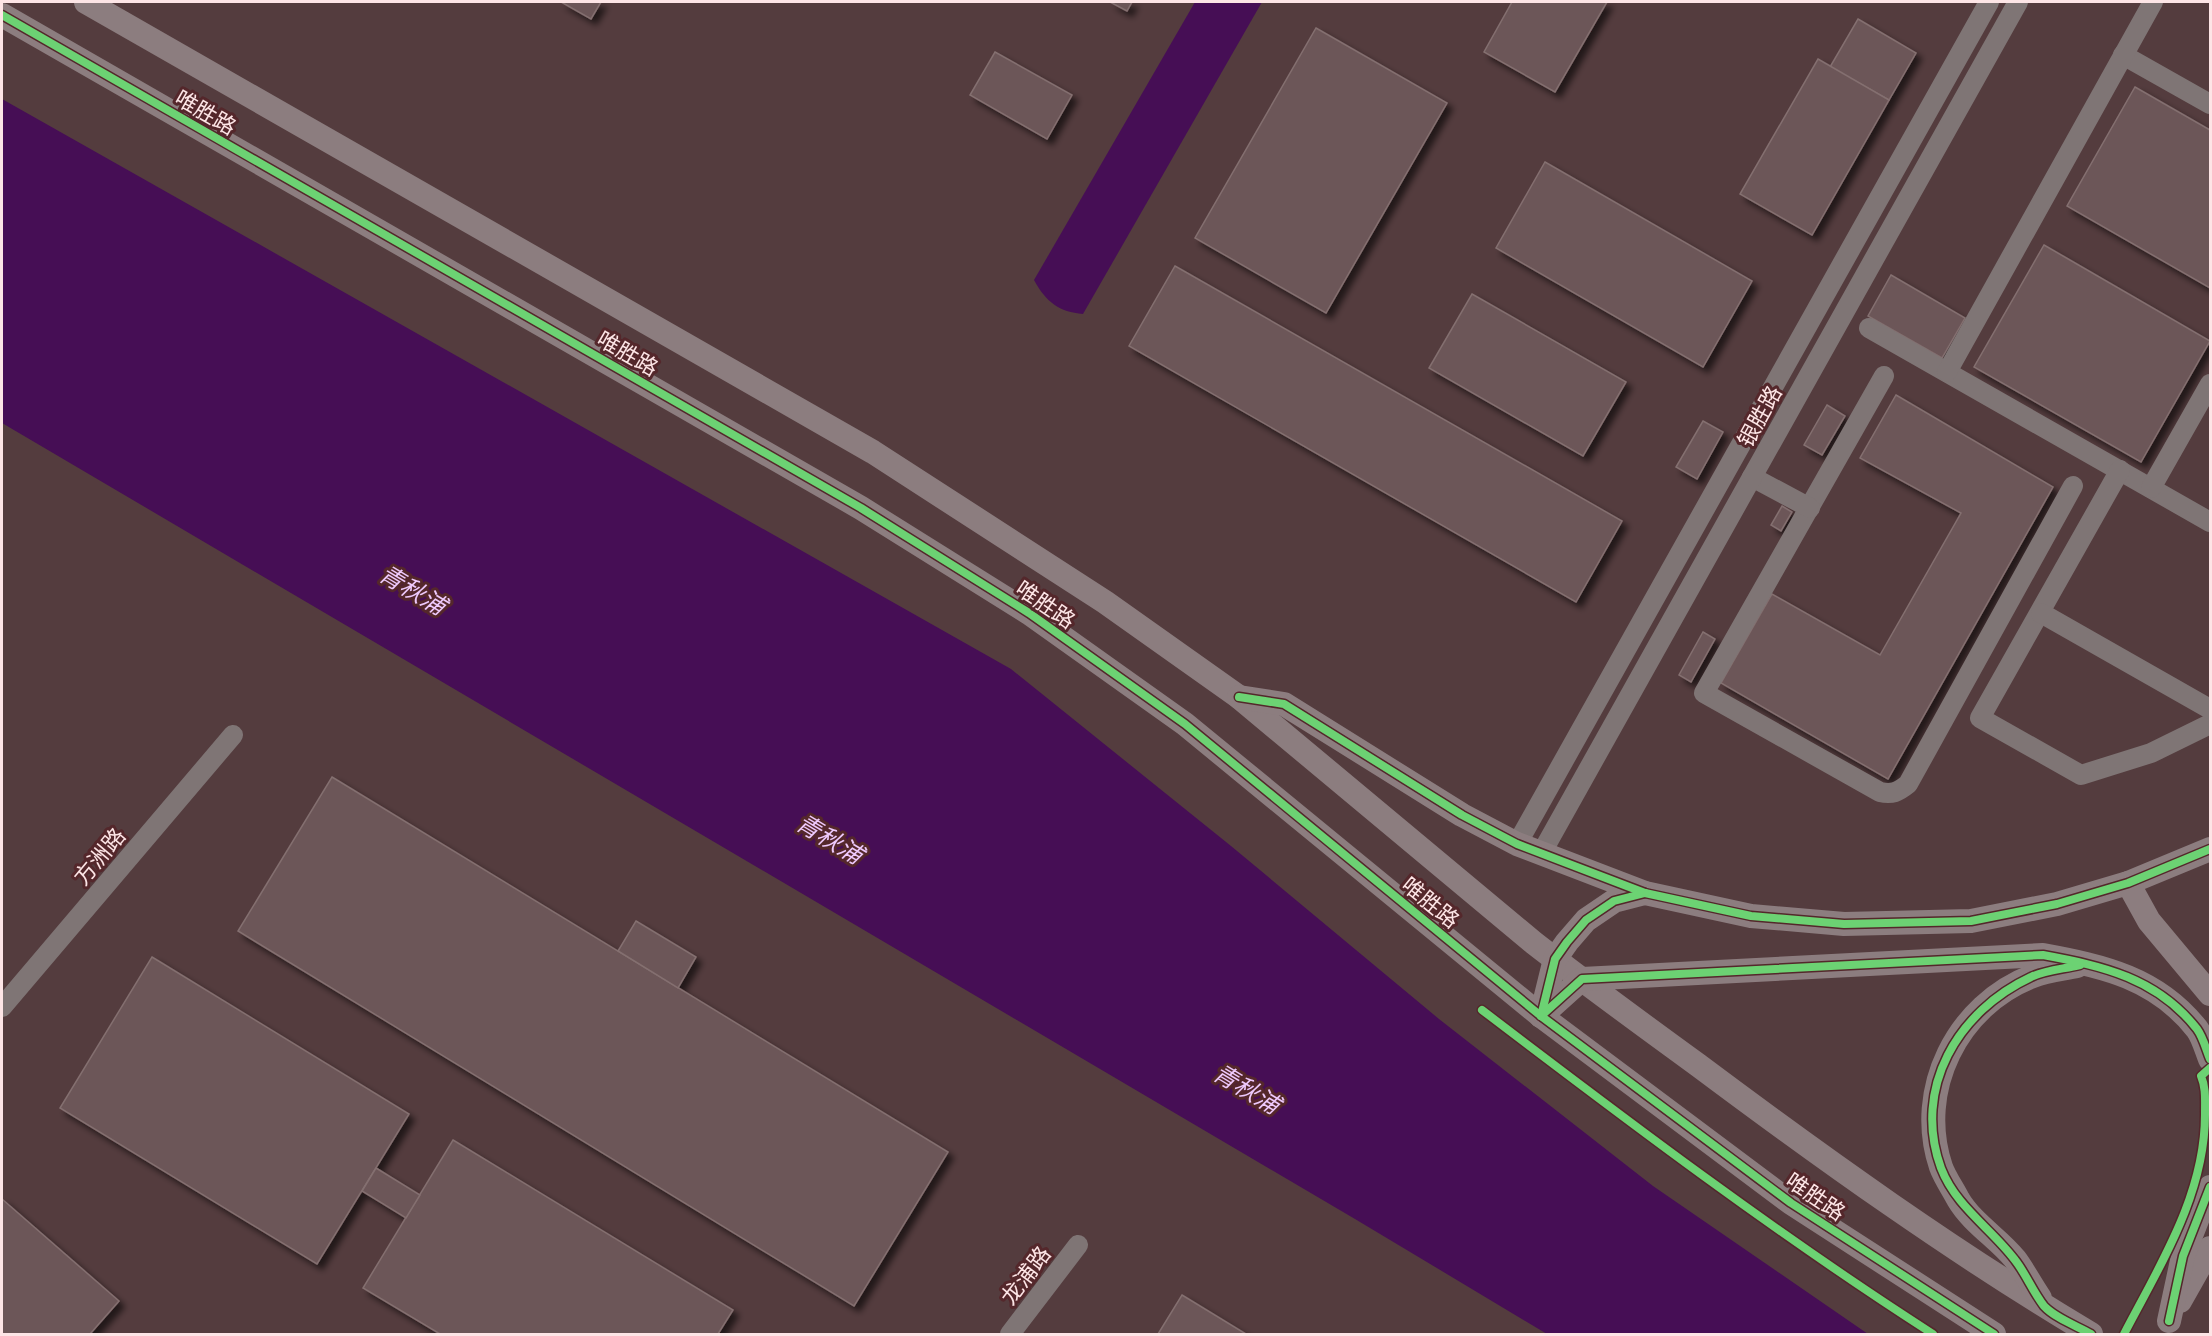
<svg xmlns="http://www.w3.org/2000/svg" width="2212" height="1336" font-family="Commissioner,'Noto Sans SC',sans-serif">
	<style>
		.water { fill: #460e55 }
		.building { fill: #6c5758; stroke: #846f70; stroke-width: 1.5; filter: url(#shadow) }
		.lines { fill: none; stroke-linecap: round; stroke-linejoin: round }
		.minor { stroke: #7f7575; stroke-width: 20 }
		.major { stroke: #8c7d7f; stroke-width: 24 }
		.cycleway-casing { stroke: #54272b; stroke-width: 11 }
		.cycleway { stroke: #6cd273; stroke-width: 8 }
		.labels { text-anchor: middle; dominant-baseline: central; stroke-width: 6; stroke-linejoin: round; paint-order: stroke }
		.street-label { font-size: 22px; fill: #fde5e6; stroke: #54272b }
		.water-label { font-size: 24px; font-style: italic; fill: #eec9fc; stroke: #54272b }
	</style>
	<defs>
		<filter id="shadow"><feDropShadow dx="5.5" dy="5.5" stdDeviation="3" flood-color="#0009"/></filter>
	</defs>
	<rect width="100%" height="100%" fill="#543c3e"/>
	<!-- water -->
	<g class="water">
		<path d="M 1195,2 L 1262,2 L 1083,314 C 1059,312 1046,302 1034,280 Z"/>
		<path d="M 2,99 L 1011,669 L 1231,846 L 1439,1019 L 1653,1186 L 1868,1334 L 1547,1334 L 1355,1219 L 2,423 Z"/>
	</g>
	<!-- building -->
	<g class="building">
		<path d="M 561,2 L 601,2 L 591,19 Z"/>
		<path d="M 1110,2 L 1132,2 L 1127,11 Z"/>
		<path d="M 1512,2 L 1607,2 L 1555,92 L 1484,52 Z"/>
		<path d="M 1858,19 L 1916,53 L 1889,100 L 1830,67 Z"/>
		<path d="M 1316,28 L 1447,103 L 1326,313 L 1195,238 Z"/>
		<path d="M 995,52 L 1072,95 L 1047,139 L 970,95 Z"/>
		<path d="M 1818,59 L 1889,100 L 1812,235 L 1740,194 Z"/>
		<path d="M 2135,87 L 2210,130 L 2210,288 L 2067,206 Z"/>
		<path d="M 1545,162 L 1752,281 L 1703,367 L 1496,248 Z"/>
		<path d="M 2044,245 L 2210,341 L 2141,462 L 1974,367 Z"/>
		<path d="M 1175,266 L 1622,521 L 1576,602 L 1129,346 Z"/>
		<path d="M 1891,275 L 1965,318 L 1942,358 L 1868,316 Z"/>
		<path d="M 1472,294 L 1626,382 L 1583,456 L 1429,368 Z"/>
		<path d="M 1896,395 L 2053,487 L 1888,779 L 1721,683 L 1772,594 L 1880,655 L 1961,513 L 1860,458 Z"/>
		<path d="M 1827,405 L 1845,416 L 1822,455 L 1804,445 Z"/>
		<path d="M 1703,421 L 1723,432 L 1697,479 L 1676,467 Z"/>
		<path d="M 1782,506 L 1792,512 L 1781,531 L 1771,525 Z"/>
		<path d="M 1703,632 L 1715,639 L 1691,682 L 1679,675 Z"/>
		<path d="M 332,777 L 948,1152 L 854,1306 L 238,931 Z"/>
		<path d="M 636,921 L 696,957 L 678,988 L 618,951 Z"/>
		<path d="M 152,957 L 409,1114 L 317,1264 L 60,1108 Z"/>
		<path d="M 453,1140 L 733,1310 L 718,1334 L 440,1334 L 363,1288 Z"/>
		<path d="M 376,1168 L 420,1195 L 406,1218 L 362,1191 Z"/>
		<path d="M 2,1199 L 119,1301 L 90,1334 L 2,1334 Z"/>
		<path d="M 1182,1295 L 1246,1334 L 1158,1334 Z"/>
	</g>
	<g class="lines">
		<!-- minor -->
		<g class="minor">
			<path d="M 2123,55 L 2210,104"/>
			<path d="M 1869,328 L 2210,522"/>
			<path d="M 1947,372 L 2153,2"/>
			<path d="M 1884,376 L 1704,693 L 1880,792 C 1892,795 1898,792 1908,784 L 2073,486"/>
			<path d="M 2120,470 L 1980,718 L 2081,775 L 2151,753 L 2210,724"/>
			<path d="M 1752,477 L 1810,508"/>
			<path d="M 2151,488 L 2210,384"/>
			<path d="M 2041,613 L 2210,709"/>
			<path d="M 1517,844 L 1989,2"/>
			<path d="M 1541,854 L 2018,2"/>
			<path d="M 2,1007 L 233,735"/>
			<path d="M 1010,1334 L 1078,1245"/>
		</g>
		<!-- major -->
		<g class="major">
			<path d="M 86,2 L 873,452 L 1105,602 L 1239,697 L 1534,943 C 1588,985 1643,1025 1698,1065 C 1825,1160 1955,1253 2091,1334"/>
			<path d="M 2,15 L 861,508 L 1029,613 L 1185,724 L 1541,1016 L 1791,1203 L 1994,1334"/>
			<path d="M 1239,697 L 1284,704 L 1462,815 L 1517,844 L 1645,893 L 1751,916 L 1844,924 L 1971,921 L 2057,904 L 2128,883 L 2210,849"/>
			<path d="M 2128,883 L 2149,921 L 2210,994"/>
			<path d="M 1541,1016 L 1582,979 L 2043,955 C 2103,966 2157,978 2197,1029 C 2203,1037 2206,1049 2210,1059"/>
			<path d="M 1541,1016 L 1555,959 L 1567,942 L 1586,920 L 1614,901 L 1645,893"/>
			<path d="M 2040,1298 C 2031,1285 2024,1271 2015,1259 C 1998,1238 1972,1223 1958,1199 C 1953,1189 1945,1178 1941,1167 C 1915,1090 1957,1005 2033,976 C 2046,971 2063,969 2077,966"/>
			<path d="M 2180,1301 L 2210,1248"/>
			<path d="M 2169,1321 L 2183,1256 L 2210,1187"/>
		</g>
		<!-- cycleway casing -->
		<g class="cycleway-casing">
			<g id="cycleway">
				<path d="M 2,15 L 861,508 L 1029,613 L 1185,724 L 1541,1016 L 1791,1203 L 1994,1334"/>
				<path d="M 1239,697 L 1284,704 L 1462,815 L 1517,844 L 1645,893 L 1751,916 L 1844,924 L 1971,921 L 2057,904 L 2128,883 L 2210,849"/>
				<path d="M 2080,965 C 2064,969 2045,970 2031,977 C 1958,1011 1912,1088 1941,1168 C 1956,1207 1991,1228 2015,1260 C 2026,1274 2033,1292 2044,1306 C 2055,1318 2077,1326 2091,1334"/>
				<path d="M 1482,1010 C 1629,1122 1777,1234 1933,1334"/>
				<path d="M 1541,1016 L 1582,979 L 2043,955 C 2103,966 2157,978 2197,1029 C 2203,1037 2206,1049 2210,1059"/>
				<path d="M 1541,1016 L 1555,959 L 1567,942 L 1586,920 L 1614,901 L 1645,893"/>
				<path d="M 2169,1321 L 2183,1256 L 2210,1187"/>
				<path d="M 2124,1334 C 2160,1265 2206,1193 2205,1112 C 2205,1099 2206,1088 2201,1076 L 2210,1068"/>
			</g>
		</g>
		<!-- cycleway -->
		<use href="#cycleway" class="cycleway"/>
	</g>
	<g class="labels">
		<!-- street labels -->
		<g class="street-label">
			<text transform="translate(206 112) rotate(30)">唯胜路</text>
			<text transform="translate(628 353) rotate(30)">唯胜路</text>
			<text transform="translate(1759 416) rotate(-61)">银胜路</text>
			<text transform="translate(1046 604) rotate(34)">唯胜路</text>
			<text transform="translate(99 856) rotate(-50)">方洲路</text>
			<text transform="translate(1431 902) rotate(39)">唯胜路</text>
			<text transform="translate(1816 1196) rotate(34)">唯胜路</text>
			<text transform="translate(1025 1275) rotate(-53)">龙浦路</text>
		</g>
		<!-- water labels -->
		<g class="water-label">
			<text transform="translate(413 589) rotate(31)">青秋浦</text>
			<text transform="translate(830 838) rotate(31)">青秋浦</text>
			<text transform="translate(1247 1088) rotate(31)">青秋浦</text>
		</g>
	</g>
	<!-- border -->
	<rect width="2212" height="1336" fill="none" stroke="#fde5e6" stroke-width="6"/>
</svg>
